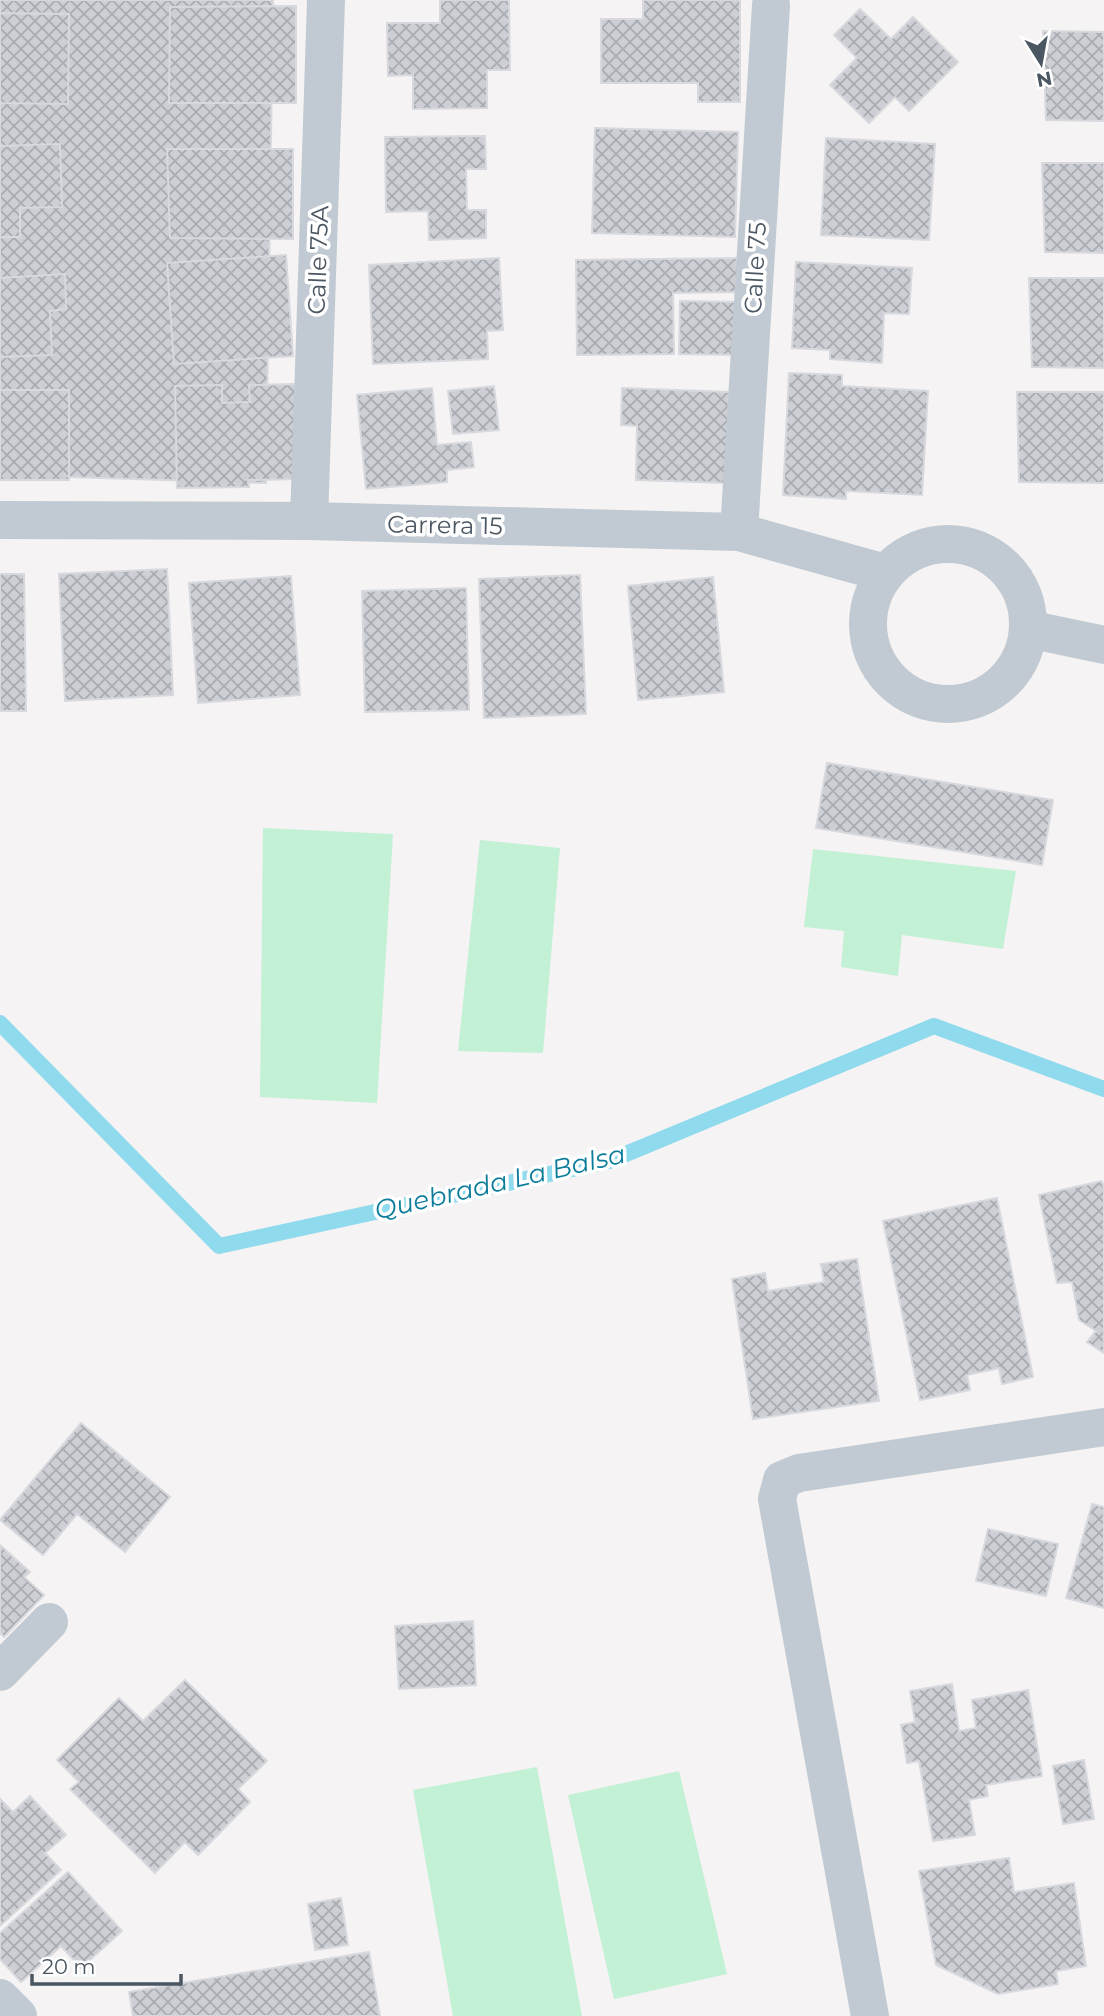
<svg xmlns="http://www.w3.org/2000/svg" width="1104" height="2016" font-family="Montserrat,sans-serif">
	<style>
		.park { fill: #c3f1d5 }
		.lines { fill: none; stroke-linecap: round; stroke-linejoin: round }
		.stream { stroke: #90daee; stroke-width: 16 }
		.building { fill: url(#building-cross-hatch); stroke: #d7d9de; stroke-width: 2 }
		.street { stroke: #c1cad2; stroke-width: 38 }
		.labels { text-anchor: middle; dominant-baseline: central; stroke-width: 7; stroke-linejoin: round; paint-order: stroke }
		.street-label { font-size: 24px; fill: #4a5661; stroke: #fff }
		.water-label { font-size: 26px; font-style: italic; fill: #0c7c9b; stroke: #fff }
	</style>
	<defs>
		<pattern id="building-cross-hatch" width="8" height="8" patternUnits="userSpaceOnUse" patternTransform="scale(1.75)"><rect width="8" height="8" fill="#cdcfd5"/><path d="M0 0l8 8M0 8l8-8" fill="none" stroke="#a8abb0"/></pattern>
	</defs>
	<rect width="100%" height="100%" fill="#f5f3f3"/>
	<!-- park -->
	<g class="park">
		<path d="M 263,828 L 393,834 L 377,1103 L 260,1097 Z"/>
		<path d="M 480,840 L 560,848 L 543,1053 L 458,1051 Z"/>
		<path d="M 813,849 L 1016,871 L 1003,949 L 902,935 L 898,976 L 841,967 L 844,931 L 804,927 Z"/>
		<path d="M 537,1767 L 582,2016 L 453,2016 L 413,1790 Z"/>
		<path d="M 679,1771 L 727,1974 L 614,1999 L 568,1795 Z"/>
	</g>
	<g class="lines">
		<!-- stream -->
		<path class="stream" d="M 0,1023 L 219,1246 L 609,1161 L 934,1026 L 1104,1089"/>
	</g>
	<!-- building -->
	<g class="building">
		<path d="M 0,0 L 273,0 L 266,483 L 0,475 Z"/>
		<path d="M 440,0 L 509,0 L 510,70 L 487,70 L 487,108 L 413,109 L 413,75 L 388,76 L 387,23 L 440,23 Z"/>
		<path d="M 643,0 L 740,0 L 740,102 L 698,102 L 698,83 L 601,83 L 601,19 L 643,19 Z"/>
		<path d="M 296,6 L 296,103 L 169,103 L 170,7 Z"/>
		<path d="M 860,9 L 891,39 L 913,17 L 958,62 L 909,111 L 895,97 L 869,123 L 830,85 L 857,58 L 834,35 Z"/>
		<path d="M 0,13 L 69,14 L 68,104 L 0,103 Z"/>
		<path d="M 1043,31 L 1104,32 L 1104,121 L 1046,120 Z"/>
		<path d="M 595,128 L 738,132 L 735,237 L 592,233 Z"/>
		<path d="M 485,136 L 486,169 L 466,169 L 467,210 L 486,210 L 486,238 L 429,240 L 428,211 L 386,212 L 385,137 Z"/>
		<path d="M 826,138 L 935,144 L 929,240 L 821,235 Z"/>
		<path d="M 60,144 L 62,207 L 20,208 L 20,237 L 0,237 L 0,146 Z"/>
		<path d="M 167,149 L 293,149 L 293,239 L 170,238 Z"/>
		<path d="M 1042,163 L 1104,163 L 1104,253 L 1045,252 Z"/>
		<path d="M 286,255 L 293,356 L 174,364 L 167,263 Z"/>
		<path d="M 499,258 L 503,330 L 487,331 L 488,359 L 373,364 L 369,265 Z"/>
		<path d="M 737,258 L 737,292 L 673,293 L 674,354 L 577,355 L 576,260 Z"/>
		<path d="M 796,262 L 912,268 L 909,314 L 884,313 L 882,363 L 830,359 L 830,350 L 792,348 Z"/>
		<path d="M 65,274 L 66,309 L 50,311 L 52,355 L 0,357 L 0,278 Z"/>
		<path d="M 1029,278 L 1104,278 L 1104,368 L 1032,367 Z"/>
		<path d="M 680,301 L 738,302 L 736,355 L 679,354 Z"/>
		<path d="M 789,373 L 842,375 L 842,386 L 928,391 L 922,495 L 846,491 L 846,499 L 783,495 Z"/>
		<path d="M 295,384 L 298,479 L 248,480 L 249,487 L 177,488 L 175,386 L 222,385 L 222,403 L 250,402 L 249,385 Z"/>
		<path d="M 494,386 L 499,430 L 453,434 L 448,391 Z"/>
		<path d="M 432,388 L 437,445 L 471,442 L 474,467 L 447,470 L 447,482 L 366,489 L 357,395 Z"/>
		<path d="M 622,388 L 729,392 L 727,483 L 636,480 L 637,426 L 621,425 Z"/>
		<rect x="0" y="390" width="69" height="90"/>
		<path d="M 1017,392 L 1104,392 L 1104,483 L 1019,482 Z"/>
		<path d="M 167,569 L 173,695 L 65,701 L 59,574 Z"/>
		<path d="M 0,574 L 24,574 L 26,711 L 0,711 Z"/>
		<path d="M 580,575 L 586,714 L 484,718 L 479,579 Z"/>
		<path d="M 291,576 L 300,695 L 198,703 L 189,583 Z"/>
		<path d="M 713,577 L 724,692 L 638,700 L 628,586 Z"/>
		<path d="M 466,588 L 469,710 L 365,712 L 362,591 Z"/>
		<path d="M 827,763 L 1053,800 L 1042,865 L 816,828 Z"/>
		<path d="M 1102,1181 L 1104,1188 L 1104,1353 L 1087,1342 L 1096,1331 L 1079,1320 L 1072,1282 L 1057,1283 L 1039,1195 Z"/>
		<path d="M 997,1198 L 1033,1377 L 1002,1384 L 999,1368 L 967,1375 L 970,1390 L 920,1400 L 883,1221 Z"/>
		<path d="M 857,1259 L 879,1401 L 753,1419 L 732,1279 L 765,1273 L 768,1291 L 824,1282 L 821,1264 Z"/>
		<path d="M 81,1423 L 170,1497 L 125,1552 L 77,1514 L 43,1555 L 0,1520 Z"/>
		<path d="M 1092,1504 L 1104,1507 L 1104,1608 L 1066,1598 Z"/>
		<path d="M 988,1529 L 1058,1544 L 1046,1596 L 976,1581 Z"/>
		<path d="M 0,1545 L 30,1572 L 24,1577 L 44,1595 L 4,1637 L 0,1633 Z"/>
		<path d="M 473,1621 L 476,1685 L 399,1689 L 395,1626 Z"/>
		<path d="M 185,1680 L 267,1761 L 238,1789 L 250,1802 L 198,1855 L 185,1842 L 155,1873 L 70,1789 L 79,1782 L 57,1760 L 119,1698 L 143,1721 Z"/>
		<path d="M 952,1684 L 959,1731 L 976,1728 L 972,1700 L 1028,1690 L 1042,1776 L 986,1785 L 988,1796 L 969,1800 L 975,1835 L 933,1841 L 919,1761 L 907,1763 L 901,1725 L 915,1722 L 910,1691 Z"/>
		<path d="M 1084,1760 L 1094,1819 L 1063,1824 L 1053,1766 Z"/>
		<path d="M 30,1796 L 66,1835 L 45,1853 L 61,1870 L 0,1926 L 0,1799 L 13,1812 Z"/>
		<path d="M 1009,1858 L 1014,1892 L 1074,1883 L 1086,1966 L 1056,1971 L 1058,1984 L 998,1994 L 936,1965 L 919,1871 Z"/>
		<path d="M 68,1872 L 122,1931 L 81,1968 L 61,1946 L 21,1982 L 0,1959 L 0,1933 Z"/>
		<path d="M 341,1898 L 348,1945 L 315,1950 L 308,1904 Z"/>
		<path d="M 369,1952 L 380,2016 L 133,2016 L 129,1992 Z"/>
	</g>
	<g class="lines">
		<!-- street -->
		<g class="street">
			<path d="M 0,520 L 309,521 L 739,532 L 885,573"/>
			<path d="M 309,521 L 326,0"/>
			<path d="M 739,532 L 771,5"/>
			<circle cx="948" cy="624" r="80"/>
			<path d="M 1028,629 L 1104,645"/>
			<path d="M 0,1672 L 49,1622"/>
			<path d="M 0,1998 L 18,2016"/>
			<path d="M 870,2016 L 777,1499 L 782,1480 L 799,1473 L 1104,1427"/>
		</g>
	</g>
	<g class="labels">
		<!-- street labels -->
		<g class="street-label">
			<text transform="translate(318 260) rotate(-88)">Calle 75A</text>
			<text transform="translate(755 268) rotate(-87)">Calle 75</text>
			<text transform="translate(445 525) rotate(1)">Carrera 15</text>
		</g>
		<!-- water labels -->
		<g class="water-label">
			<text transform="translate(500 1182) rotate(-13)">Quebrada La Balsa</text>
		</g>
	</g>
	<!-- north arrow -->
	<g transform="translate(1041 63) rotate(169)" stroke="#ffffff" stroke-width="5" paint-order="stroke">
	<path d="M0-5L12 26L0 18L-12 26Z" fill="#4a5661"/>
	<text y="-10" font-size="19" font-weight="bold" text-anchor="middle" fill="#4a5661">N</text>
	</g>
	<!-- scale -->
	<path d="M32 1974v10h149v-10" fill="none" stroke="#4a5661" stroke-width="3.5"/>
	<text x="42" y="1974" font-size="21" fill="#4a5661" stroke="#ffffff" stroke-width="5" paint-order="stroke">20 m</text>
</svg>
